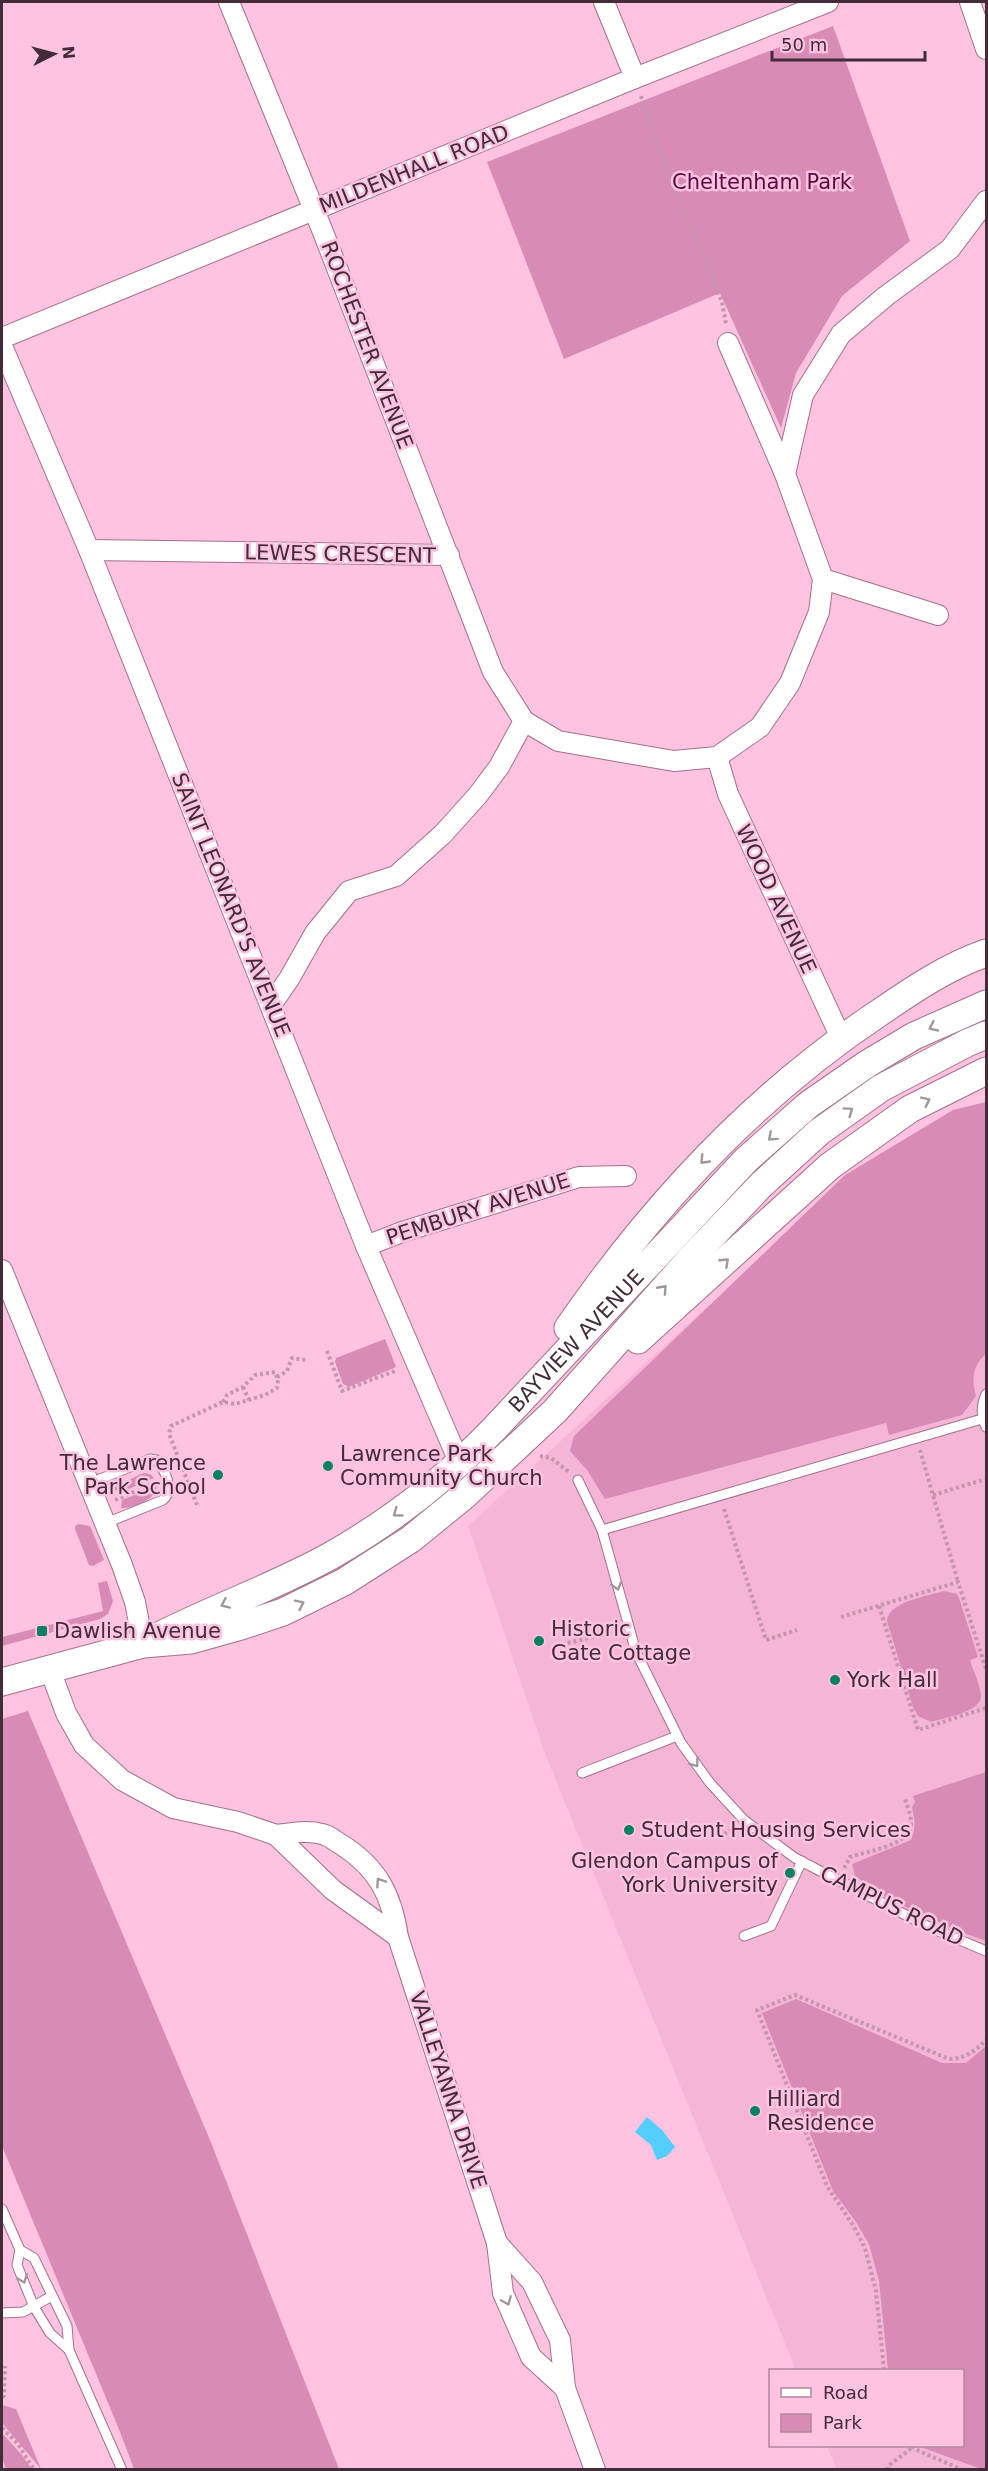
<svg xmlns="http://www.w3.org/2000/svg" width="988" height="2471" font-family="'DejaVu Sans',sans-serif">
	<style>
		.built { fill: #f5b5d6 }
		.green { fill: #d88cb5 }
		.water { fill: #54cffd }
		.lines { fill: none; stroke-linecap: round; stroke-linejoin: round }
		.service-casing { stroke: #a4708c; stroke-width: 11 }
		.minor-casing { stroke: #a4708c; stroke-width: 22 }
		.secondary-casing { stroke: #a4708c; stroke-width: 29 }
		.path { stroke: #c495ad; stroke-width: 4; stroke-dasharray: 3 3; stroke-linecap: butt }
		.service { stroke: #fff; stroke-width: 9 }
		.minor { stroke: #fff; stroke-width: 20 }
		.secondary { stroke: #fff; stroke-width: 27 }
		.oneway { stroke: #a0969c }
		.poi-dot { fill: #09805f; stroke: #fdc3e1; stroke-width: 2 }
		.labels { text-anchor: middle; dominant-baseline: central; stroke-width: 5; stroke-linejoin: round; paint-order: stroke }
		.street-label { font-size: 21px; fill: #422c38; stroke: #fdc3e1 }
		.park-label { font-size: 21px; fill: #5a083e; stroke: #fdc3e1 }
		.poi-label { font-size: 21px; fill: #422c38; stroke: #fdc3e1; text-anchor: start }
	</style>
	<rect width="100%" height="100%" fill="#fdc3e1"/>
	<!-- built -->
	<path class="built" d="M 986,1108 L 986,2469 L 837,2469 L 827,2446 L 962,2446 L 962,2370 L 796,2370 L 546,1756 L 468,1526 L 688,1324 L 828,1200 Z"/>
	<!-- green -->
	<g class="green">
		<path d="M 833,26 L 910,241 L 842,296 L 796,373 L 781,428 L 720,293 L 564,359 L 487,162 Z"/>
		<path d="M 986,1102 L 986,1354 C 973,1365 971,1379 976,1396 L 962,1415 L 889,1435 L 886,1423 L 605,1499 L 587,1470 L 570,1451 L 574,1436 L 845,1175 L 953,1110 Z"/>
		<path d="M 385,1339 L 396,1367 L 349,1387 L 343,1384 L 335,1362 L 336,1358 Z"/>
		<path d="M 143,1473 L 150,1474 L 154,1478 L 119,1493 L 113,1488 Z"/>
		<path d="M 157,1486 C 156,1500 134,1508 121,1508 L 122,1500 Z"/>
		<path d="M 79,1524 L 90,1526 L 104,1560 L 93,1566 L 89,1565 L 75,1529 L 75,1526 Z"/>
		<path d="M 107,1581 L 113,1601 L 108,1614 L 100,1619 L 2,1646 L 2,1637 L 103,1611 L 98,1583 Z"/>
		<path d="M 944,1591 L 957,1594 L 960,1601 L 978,1657 L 970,1660 C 973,1671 981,1686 981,1697 C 980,1712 944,1718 931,1722 L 918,1716 L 913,1707 L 887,1621 C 888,1602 927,1596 944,1591 Z"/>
		<path d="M 28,1711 L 210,2140 L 339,2469 L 134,2469 L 120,2432 L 2,2146 L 2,1719 Z"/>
		<path d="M 986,1772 L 986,1941 L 958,1931 L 888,1899 L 855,1876 L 852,1864 L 911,1840 C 916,1828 915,1820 912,1807 L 915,1802 L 913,1796 Z"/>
		<path d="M 796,1999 L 942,2063 L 966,2063 L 986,2046 L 986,2469 L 981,2469 L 918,2446 L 962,2446 L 962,2370 L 888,2370 L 879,2281 L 869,2244 L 856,2222 L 833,2191 L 762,2013 Z"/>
		<path d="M 2,2405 L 16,2409 L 41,2469 L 2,2423 Z"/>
		<path d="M 2,2433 L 21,2454 L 32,2469 L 6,2469 L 2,2458 Z"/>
	</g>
	<!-- water -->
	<path class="water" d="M 647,2117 L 662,2130 L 675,2147 L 667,2156 L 657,2160 L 651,2145 L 635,2132 Z"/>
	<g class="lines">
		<!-- service casing -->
		<g class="service-casing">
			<g id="service">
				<path d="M 986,1394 C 981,1405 981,1416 986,1427"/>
				<path d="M 578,1480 L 602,1530 L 636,1652 L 681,1743 L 710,1783 L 744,1820 L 795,1858 L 931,1928 L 986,1951"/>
				<path d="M 90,1483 L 150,1459 L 156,1460 C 165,1470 175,1489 163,1500 L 106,1523"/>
				<path d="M 602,1530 L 982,1419"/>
				<path d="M 582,1773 L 677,1736"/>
				<path d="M 744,1936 L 771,1926 L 802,1861"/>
				<path d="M 2,2209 L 20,2250 L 17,2265 L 34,2307 L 50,2333 L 69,2350"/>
				<path d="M 20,2250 L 34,2258 L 67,2326 L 69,2350 L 122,2470"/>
				<path d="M 2,2313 L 23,2312 L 52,2296"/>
			</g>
		</g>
		<!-- minor casing -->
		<g class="minor-casing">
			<g id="minor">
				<path d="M 229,2 L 323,232 L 493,672 L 524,721 L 558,741 L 674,761 L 717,757 L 760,727 L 790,683 L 819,612 L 823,579 L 785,474 L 728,343"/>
				<path d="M 604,2 L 635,78"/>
				<path d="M 970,2 L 986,49"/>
				<path d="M 2,338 L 635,78 L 828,2"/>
				<path d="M 2,346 L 89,550 L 366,1246 L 460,1464"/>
				<path d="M 785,474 L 803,395 L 841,334 L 886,296 L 950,249 L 986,201"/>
				<path d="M 89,550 L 449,555"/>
				<path d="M 823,579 L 938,615"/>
				<path d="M 717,757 L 728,794 L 841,1038"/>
				<path d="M 271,1005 L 289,979 L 315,933 L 349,891 L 396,876 L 443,834 L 478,795 L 499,767 L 524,721"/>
				<path d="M 366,1246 L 402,1232 L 579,1177 L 626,1176"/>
				<path d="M 2,1270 L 122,1565 L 135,1602 L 143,1644"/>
				<path d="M 50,1670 L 66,1713 L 84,1745 L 122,1780 L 173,1808 L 238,1822 L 276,1835 L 333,1890 L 398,1937"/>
				<path d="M 276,1835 C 291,1833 308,1830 322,1834 C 329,1835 336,1842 342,1845 C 378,1868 392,1896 398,1937 L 497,2243 L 503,2293 L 531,2357 L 565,2388"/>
				<path d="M 497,2243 L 532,2282 L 560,2340 L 565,2388 L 595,2470"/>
			</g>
		</g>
		<!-- secondary casing -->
		<g class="secondary-casing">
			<g id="secondary">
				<path d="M 568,1328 C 652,1206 752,1098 876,1015 C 911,991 946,967 986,953"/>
				<path d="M 638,1340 L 830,1166 L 910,1109 L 986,1071"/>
				<path id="s1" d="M 155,1638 C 213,1608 275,1587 332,1555 C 393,1520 446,1479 494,1429 L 746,1160 L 808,1105 L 867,1064 L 914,1036 L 986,1004"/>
				<path d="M 2,1682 L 143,1644 L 191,1640 L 241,1626 L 283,1612 L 344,1582 L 411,1539 L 465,1495 L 555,1411 L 693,1256 L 761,1185 L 819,1132 L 881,1088 L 967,1043 L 986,1035"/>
			</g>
		</g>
		<!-- path -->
		<g class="path">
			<path d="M 641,96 L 652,131 L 722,302 L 726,324"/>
			<path d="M 327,1351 L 342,1391 L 395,1371"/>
			<path d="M 277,1377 L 287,1371 L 292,1358 L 305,1360"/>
			<path d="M 243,1387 L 249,1400"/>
			<path d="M 920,1450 L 958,1582"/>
			<path d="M 540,1456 L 551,1458 L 569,1472"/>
			<path d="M 933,1495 L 986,1479"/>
			<path d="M 115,1500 L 155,1483"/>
			<path d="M 197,1505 L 169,1434 L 171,1426 L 223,1402 L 235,1404 L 265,1395 L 277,1388 L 278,1380 L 275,1372 L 255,1375 L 243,1387 L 227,1395 L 223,1402"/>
			<path d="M 724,1509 L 766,1640 L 797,1630"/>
			<path d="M 879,1606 L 918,1730 L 986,1708"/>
			<path d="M 841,1617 L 958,1582 L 986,1669"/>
			<path d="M 556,1646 L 617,1631"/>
			<path d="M 719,1837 L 735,1828"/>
			<path d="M 844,1868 L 850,1857 C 868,1851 913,1845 911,1822 C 911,1814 907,1806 905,1799"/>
			<path d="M 884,2370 L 876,2291 L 865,2248 L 853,2225 L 827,2186 L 757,2010 L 795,1995 L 949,2059 C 965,2059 975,2051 986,2040"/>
			<path d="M 2,2397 L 4,2396 L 5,2366"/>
			<path d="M 2,2428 L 18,2444 L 34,2470"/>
			<path d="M 912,2446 L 919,2451 L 963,2470"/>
			<path d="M 888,2470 L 888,2466 L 913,2447"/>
		</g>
		<!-- service -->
		<use href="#service" class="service"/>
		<!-- minor -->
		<use href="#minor" class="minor"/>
		<!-- secondary -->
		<use href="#secondary" class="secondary"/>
	</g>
	<!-- one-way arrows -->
	<defs><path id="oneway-chevron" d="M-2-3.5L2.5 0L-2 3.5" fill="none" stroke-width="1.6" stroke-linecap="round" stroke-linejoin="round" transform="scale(1.5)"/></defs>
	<g class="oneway">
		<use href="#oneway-chevron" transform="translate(933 1027) rotate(155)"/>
		<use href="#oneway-chevron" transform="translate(926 1101) rotate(-26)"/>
		<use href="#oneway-chevron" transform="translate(849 1111) rotate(-35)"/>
		<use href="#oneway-chevron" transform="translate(772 1137) rotate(138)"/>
		<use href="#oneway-chevron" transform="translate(704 1160) rotate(134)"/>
		<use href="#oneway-chevron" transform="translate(725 1262) rotate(-43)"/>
		<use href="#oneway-chevron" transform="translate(663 1289) rotate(-48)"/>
		<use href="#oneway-chevron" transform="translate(397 1513) rotate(144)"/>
		<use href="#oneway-chevron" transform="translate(617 1586) rotate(75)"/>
		<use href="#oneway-chevron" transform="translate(225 1604) rotate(156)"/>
		<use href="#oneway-chevron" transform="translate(300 1604) rotate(-26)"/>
		<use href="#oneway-chevron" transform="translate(695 1763) rotate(54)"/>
		<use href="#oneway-chevron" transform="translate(380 1882) rotate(-124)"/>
		<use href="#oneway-chevron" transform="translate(23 2279) rotate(68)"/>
		<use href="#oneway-chevron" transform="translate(507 2301) rotate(68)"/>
	</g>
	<!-- markers -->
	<g class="poi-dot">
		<circle cx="328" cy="1466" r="6"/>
		<circle cx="218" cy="1475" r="6"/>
		<rect x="36" y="1625" width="12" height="12" rx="3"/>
		<circle cx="539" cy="1641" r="6"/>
		<circle cx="835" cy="1680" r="6"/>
		<circle cx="629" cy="1830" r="6"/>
		<circle cx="790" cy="1873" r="6"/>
		<circle cx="755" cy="2111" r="6"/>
	</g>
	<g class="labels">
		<!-- street labels -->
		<g class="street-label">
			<text transform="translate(414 169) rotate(-22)">MILDENHALL ROAD</text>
			<text transform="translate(367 345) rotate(69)">ROCHESTER AVENUE</text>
			<text transform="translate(340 554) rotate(1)">LEWES CRESCENT</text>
			<text transform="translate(776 899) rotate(65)">WOOD AVENUE</text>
			<text transform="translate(231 905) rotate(68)">SAINT LEONARD'S AVENUE</text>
			<text transform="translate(478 1209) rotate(-18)">PEMBURY AVENUE</text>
			<text stroke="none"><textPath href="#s1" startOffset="522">BAYVIEW AVENUE</textPath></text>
			<text transform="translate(892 1906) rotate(26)">CAMPUS ROAD</text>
			<text transform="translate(448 2090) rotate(72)">VALLEYANNA DRIVE</text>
		</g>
		<!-- park labels -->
		<g class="park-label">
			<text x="762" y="182">Cheltenham Park</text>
		</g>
		<!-- poi labels -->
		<g class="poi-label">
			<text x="340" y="1454">Lawrence Park<tspan x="340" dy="24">Community Church</tspan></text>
			<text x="206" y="1463" text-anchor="end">The Lawrence<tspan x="206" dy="24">Park School</tspan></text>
			<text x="551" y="1629">Historic<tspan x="551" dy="24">Gate Cottage</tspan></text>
			<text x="54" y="1631">Dawlish Avenue</text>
			<text x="847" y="1680">York Hall</text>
			<text x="641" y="1830">Student Housing Services</text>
			<text x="778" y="1861" text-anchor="end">Glendon Campus of<tspan x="778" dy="24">York University</tspan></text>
			<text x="767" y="2099">Hilliard<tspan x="767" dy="24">Residence</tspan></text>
		</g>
	</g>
	<!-- border -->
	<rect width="988" height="2471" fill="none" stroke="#422c38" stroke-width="6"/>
	<!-- legend -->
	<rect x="769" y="2369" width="195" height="78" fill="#fdc3e1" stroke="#b2879d" stroke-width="1.5"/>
	<rect x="781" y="2388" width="30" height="9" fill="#ffffff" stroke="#b2879d" stroke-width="1.5"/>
	<text x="823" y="2399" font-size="18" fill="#422c38">Road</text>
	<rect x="781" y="2414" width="30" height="18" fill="#d88cb5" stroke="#b2879d" stroke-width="1.5"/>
	<text x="823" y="2429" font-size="18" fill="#422c38">Park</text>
	<!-- north arrow -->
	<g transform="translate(54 54) rotate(84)" stroke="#fdc3e1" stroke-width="4.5" paint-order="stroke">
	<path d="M0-4.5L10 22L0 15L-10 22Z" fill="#422c38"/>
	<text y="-9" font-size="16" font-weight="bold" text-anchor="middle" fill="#422c38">N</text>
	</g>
	<!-- scale -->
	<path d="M772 51v9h153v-9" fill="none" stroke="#422c38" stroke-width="3"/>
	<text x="781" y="51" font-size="18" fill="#422c38" stroke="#fdc3e1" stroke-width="4.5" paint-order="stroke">50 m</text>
</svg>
